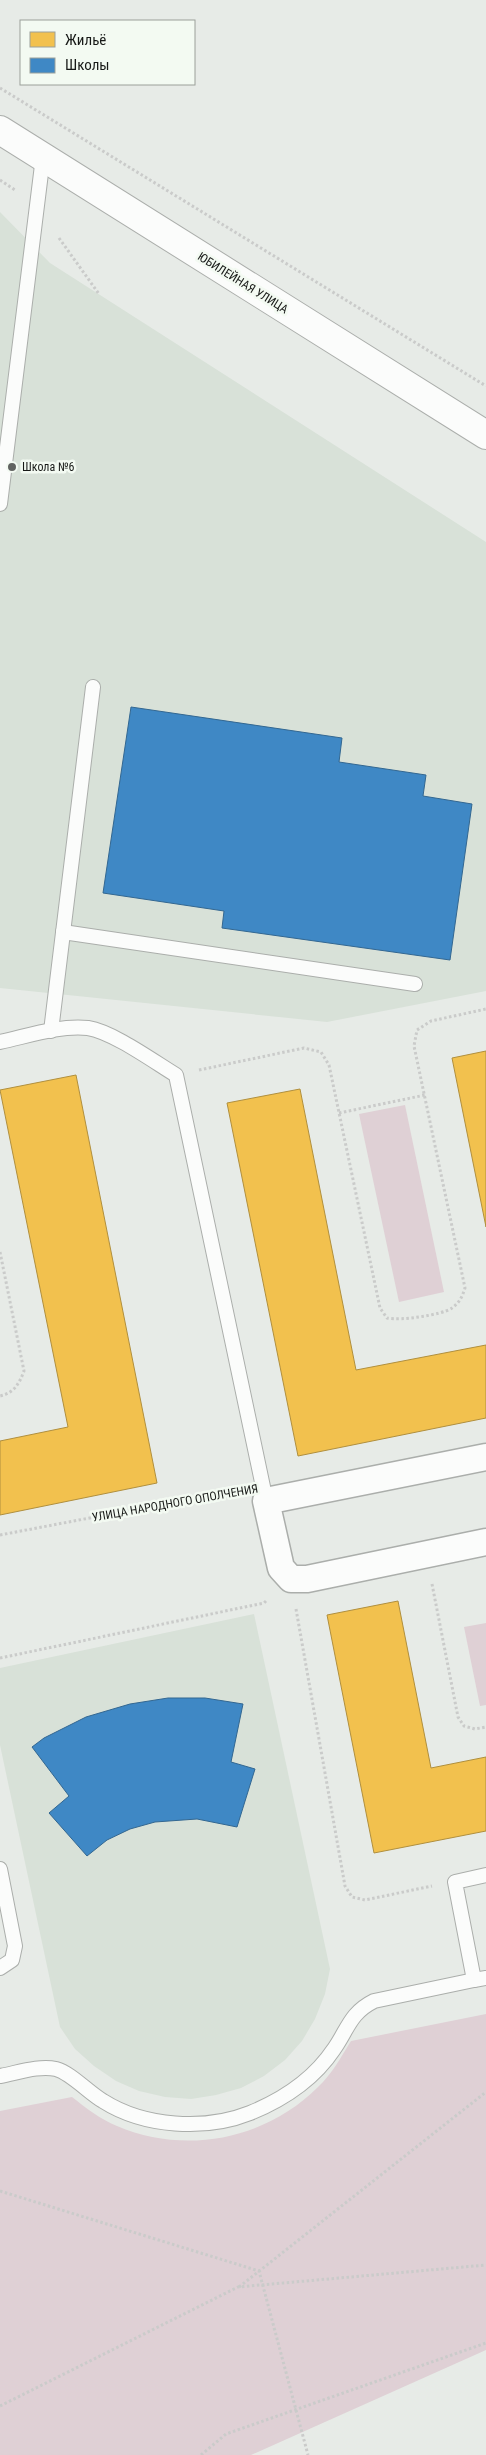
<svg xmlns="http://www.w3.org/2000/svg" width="486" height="2455" font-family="'Roboto Condensed',sans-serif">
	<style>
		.built { fill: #d8e1d8 }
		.green { fill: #dfd0d5 }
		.homes { fill: #f2c14e; stroke: #b08f3e }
		.schools { fill: #3f88c5; stroke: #336791 }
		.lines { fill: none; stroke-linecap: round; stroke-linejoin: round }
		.lane-casing { stroke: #abaeab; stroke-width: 16 }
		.street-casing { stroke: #abaeab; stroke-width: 29 }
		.secondary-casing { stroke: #abaeab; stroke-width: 30 }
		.path { stroke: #cacbca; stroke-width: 3; stroke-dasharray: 2.5 2.5; stroke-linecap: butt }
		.lane { stroke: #fbfcfb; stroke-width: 14 }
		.street { stroke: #fbfcfb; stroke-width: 26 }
		.secondary { stroke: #fbfcfb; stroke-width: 28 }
		.poi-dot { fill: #606260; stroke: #f3faf2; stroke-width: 2 }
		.labels { text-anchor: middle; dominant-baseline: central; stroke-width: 5; stroke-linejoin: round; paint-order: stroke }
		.street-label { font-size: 12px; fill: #171917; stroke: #f3faf2 }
		.poi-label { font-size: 12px; fill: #171917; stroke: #f3faf2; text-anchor: start }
	</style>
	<rect width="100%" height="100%" fill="#e7ebe7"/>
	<!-- built -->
	<g class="built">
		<path d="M 0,212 L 50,263 L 486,542 L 486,991 L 327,1022 L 0,988 Z"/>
		<path d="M 254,1614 L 330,1969 L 325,1994 L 315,2019 L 302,2041 L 285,2060 L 264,2076 L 241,2088 L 216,2095 L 191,2099 L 165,2097 L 139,2091 L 116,2081 L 94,2066 L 75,2049 L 60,2027 L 0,1745 L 0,1668 Z"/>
	</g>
	<!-- green -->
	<g class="green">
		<path d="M 405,1105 L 444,1292 L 399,1302 L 359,1114 Z"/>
		<path d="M 486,1623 L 486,1705 L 480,1706 L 464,1627 Z"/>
		<path d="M 486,2014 L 486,2350 L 251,2455 L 0,2455 L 0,2111 L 72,2097 C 86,2108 100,2119 117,2126 C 185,2155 265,2140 318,2087 C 332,2074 341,2057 351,2041 Z"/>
	</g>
	<!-- homes -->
	<g class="homes">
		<path d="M 486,1051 L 486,1227 L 452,1058 Z"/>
		<path d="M 76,1075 L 157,1483 L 0,1515 L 0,1441 L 68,1427 L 0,1090 Z"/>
		<path d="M 300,1089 L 356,1370 L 486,1345 L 486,1418 L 298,1456 L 227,1103 Z"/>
		<path d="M 398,1601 L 431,1768 L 486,1757 L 486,1831 L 374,1853 L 327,1615 Z"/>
	</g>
	<!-- schools -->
	<g class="schools">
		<path d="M 131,707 L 342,738 L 339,762 L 426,775 L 423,796 L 472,804 L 450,960 L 222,928 L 224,911 L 103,893 Z"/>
		<path d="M 168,1698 L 205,1698 L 243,1704 L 231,1762 L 255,1769 L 237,1827 L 197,1819 L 155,1822 L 130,1829 L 107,1840 L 87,1856 L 49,1813 L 69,1796 L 32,1747 L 44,1738 L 86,1717 L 130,1704 Z"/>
	</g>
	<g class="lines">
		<!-- lane casing -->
		<g class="lane-casing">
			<g id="lane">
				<path d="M 0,504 L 43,157"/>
				<path d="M 63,932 L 415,984"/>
				<path d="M 51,1031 L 93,687"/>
				<path d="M 0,1042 C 28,1036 59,1025 88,1028 C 113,1032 153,1061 176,1075 L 266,1501"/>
				<path d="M 0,1869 L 15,1946 L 12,1960 L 0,1968"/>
				<path d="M 486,1875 L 455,1882 L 474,1980 L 486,1978"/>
				<path d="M 0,2076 C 17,2073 39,2065 56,2069 C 71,2073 89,2093 103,2101 C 144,2127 205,2131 250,2113 C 282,2100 314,2079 334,2049 C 348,2029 350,2013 374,2001 L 474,1980"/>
			</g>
		</g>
		<!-- street casing -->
		<g class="street-casing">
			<path id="street" d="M 486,1457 L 266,1501 L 281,1568 L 291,1579 L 307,1579 L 486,1542"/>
		</g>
		<!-- secondary casing -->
		<g class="secondary-casing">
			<path id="secondary" d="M 0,130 L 486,435"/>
		</g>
		<!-- path -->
		<g class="path">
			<path d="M 0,88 L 486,386"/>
			<path d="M 0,180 L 15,190"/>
			<path d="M 59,238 L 99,294"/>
			<path d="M 199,1070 L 304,1048 L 321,1052 L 329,1065 L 380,1308 L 387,1318 C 400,1321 442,1315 452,1308 C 460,1302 462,1297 465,1288 L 414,1046 L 417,1030 L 431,1021 L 486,1009"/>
			<path d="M 339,1113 L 425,1095"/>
			<path d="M 0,1252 L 24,1371 C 19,1384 14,1393 0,1396"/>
			<path d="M 0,1535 L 237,1490"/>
			<path d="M 432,1584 L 458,1717 L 464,1726 L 475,1729 L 486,1727"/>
			<path d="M 296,1609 L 345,1886 L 352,1897 L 365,1900 L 432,1886"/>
			<path d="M 0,1658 L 264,1603 L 267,1600"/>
			<path d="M 0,2191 L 259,2271 L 308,2455"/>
			<path d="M 239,2287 L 486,2092"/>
			<path d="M 0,2406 L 238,2287 L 486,2265"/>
			<path d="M 201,2455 L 226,2434 L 486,2343"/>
		</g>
		<!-- lane -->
		<use href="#lane" class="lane"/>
		<!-- street -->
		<use href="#street" class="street"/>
		<!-- secondary -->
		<use href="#secondary" class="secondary"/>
	</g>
	<!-- markers -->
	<circle class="poi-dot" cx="12" cy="467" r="5"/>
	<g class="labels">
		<!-- street labels -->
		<g class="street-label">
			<text transform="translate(243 283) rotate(32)">ЮБИЛЕЙНАЯ УЛИЦА</text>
			<text transform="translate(175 1503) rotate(-10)">УЛИЦА НАРОДНОГО ОПОЛЧЕНИЯ</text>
		</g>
		<!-- poi labels -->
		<g class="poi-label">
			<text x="22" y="467">Школа №6</text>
		</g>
	</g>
	<!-- legend -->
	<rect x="20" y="20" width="175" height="65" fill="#f3faf2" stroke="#9ba09a"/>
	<rect x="30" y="32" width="25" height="15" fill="#f2c14e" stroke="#9ba09a"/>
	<text x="65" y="45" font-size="15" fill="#171917">Жильё</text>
	<rect x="30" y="58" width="25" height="15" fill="#3f88c5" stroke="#9ba09a"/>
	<text x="65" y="70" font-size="15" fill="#171917">Школы</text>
</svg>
